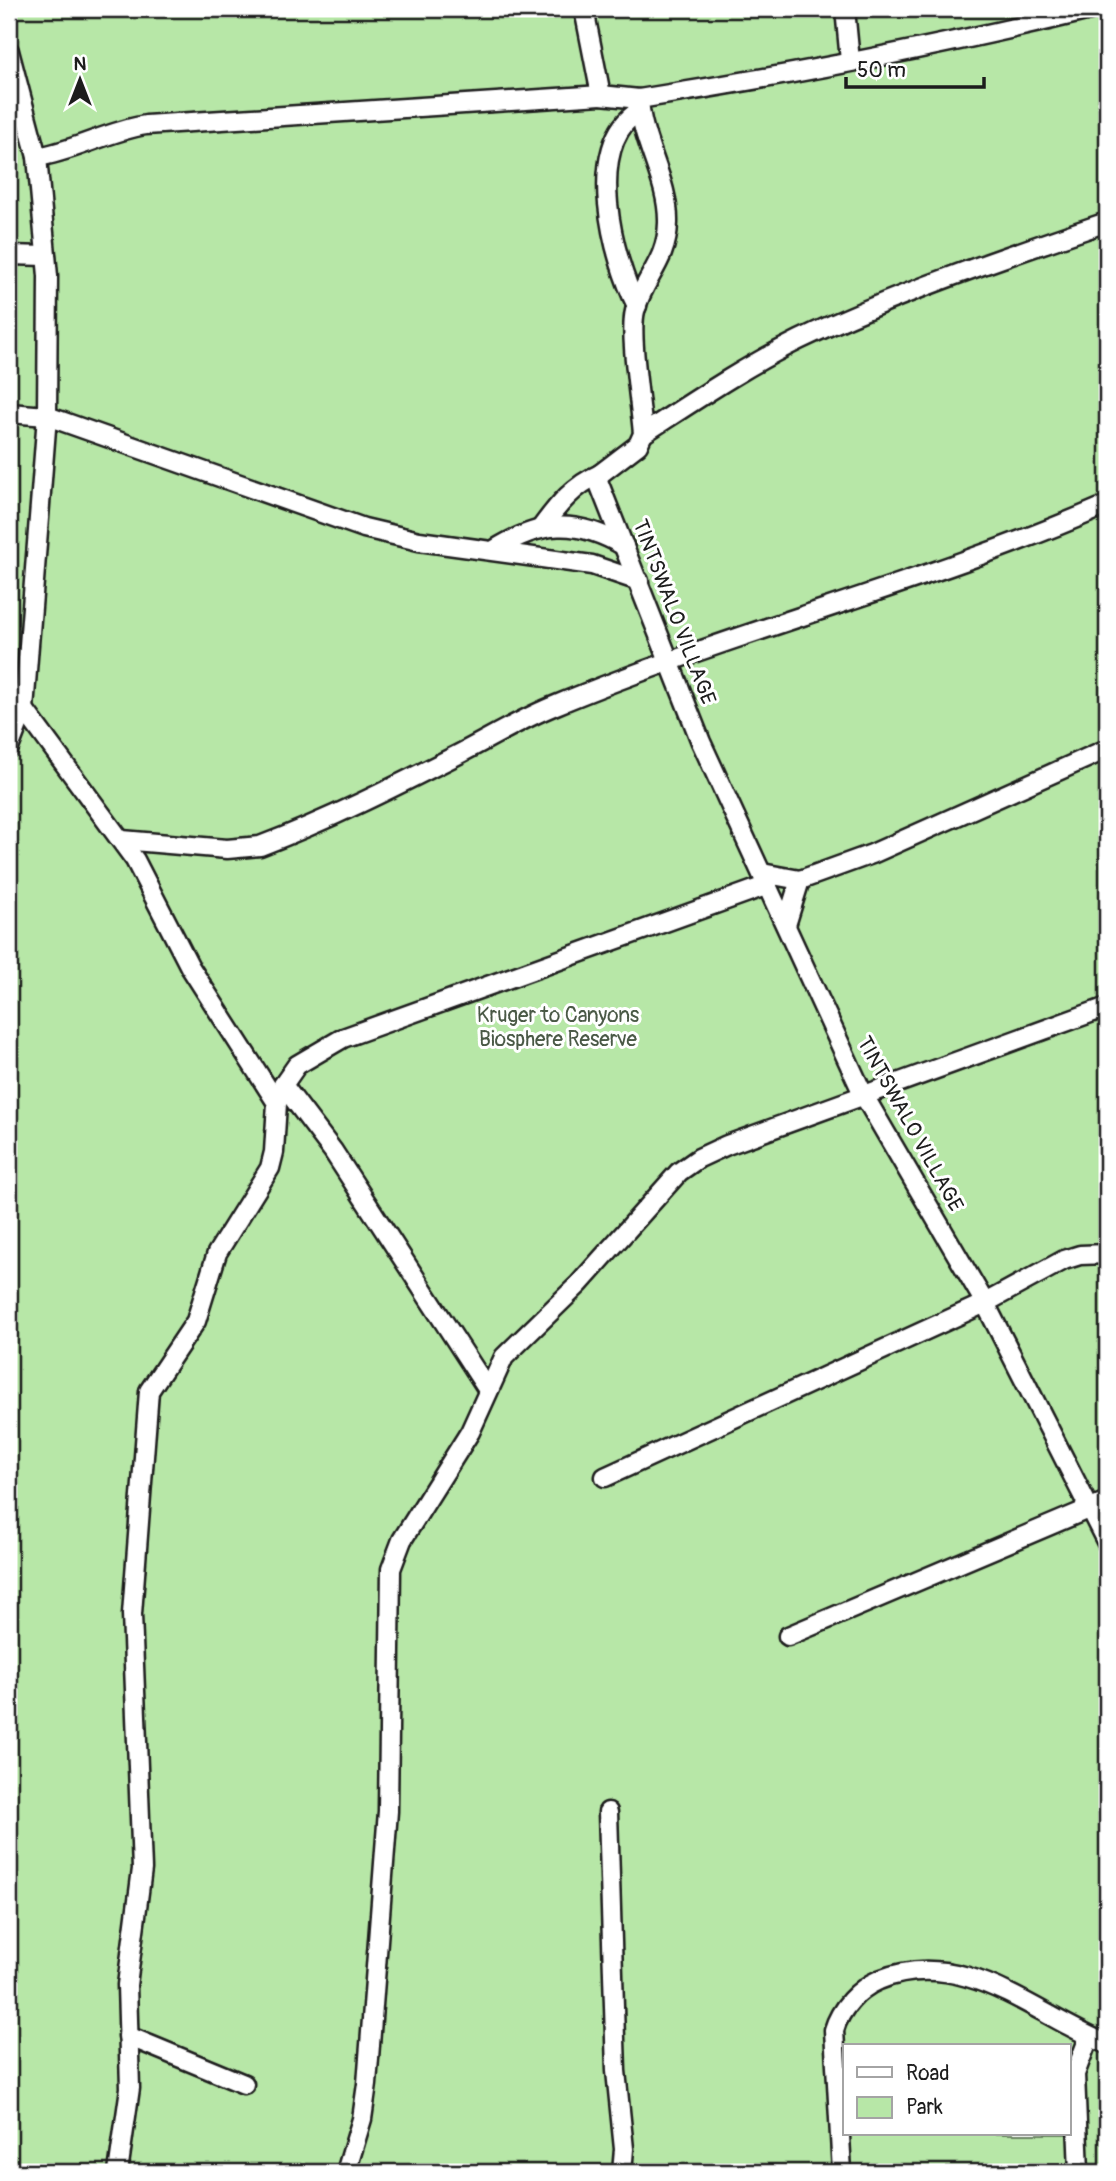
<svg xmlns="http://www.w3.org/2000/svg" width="1116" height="2181" font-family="Pangolin,sans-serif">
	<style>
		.green { fill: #b7e7a7; stroke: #6a8262; stroke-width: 2; fill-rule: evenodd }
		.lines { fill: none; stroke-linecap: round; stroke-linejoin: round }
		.minor-casing { stroke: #1c1c1c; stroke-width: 23 }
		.minor { stroke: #fff; stroke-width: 18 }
		.labels { text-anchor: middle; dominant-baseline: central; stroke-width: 6; stroke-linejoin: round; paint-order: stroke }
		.street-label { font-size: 21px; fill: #1c1c1c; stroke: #fff }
		.park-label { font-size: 21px; fill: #4a5946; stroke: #fff }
	</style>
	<rect width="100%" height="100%" fill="#fff"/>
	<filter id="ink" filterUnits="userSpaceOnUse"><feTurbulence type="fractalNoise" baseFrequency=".0143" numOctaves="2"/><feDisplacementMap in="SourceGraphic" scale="14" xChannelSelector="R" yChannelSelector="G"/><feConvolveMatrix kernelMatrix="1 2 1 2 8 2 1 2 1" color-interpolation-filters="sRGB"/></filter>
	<g filter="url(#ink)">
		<!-- green -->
		<path class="green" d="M 9,9 L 1107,9 L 1107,2172 L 9,2172 ZM 845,2046 L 1069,2046 L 1069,2134 L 845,2134 Z"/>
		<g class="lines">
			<!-- minor casing -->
			<g class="minor-casing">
				<g id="minor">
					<path d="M 584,9 L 601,95 L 639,99"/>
					<path d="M 845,9 L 850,61"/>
					<path d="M 1094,9 C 944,46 792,75 639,99 C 641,142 669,180 668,223 C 667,263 643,278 635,311 C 629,335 641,406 643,434 L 638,445 L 600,474 L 598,481 L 701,742 L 863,1094 L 985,1303 L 1107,1543"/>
					<path d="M 9,51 L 37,157 L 48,276 L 47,416 L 24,709 L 9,748"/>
					<path d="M 37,157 C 75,151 108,131 146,125 L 601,95"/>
					<path d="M 9,255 L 46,256"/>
					<path d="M 637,306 C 613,259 583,145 639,111"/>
					<path d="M 9,413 L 47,416 L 364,528 L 419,541 L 592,565 L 639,581"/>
					<path d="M 643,434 C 694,401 744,367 799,340 C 897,293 1004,257 1107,222"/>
					<path d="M 541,528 C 558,505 574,485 600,474"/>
					<path d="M 494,550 C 540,521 576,518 624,546"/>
					<path d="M 24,709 L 135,860 L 190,967 L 277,1103"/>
					<path d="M 122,840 L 227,849 L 260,846 C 329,820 396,786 461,753 C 492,737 523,718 556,705 C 737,630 928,583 1107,505"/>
					<path d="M 762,873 L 800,880 L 872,854 L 1107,749"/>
					<path d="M 786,925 L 800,880"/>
					<path d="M 283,1085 L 333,1151 L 488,1390"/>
					<path d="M 605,1477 L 985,1303 L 1064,1260 L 1080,1255 L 1107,1254"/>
					<path d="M 788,1636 L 1107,1501"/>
					<path d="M 608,1812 L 616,2071 L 624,2149 L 622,2172"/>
					<path d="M 128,2036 L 244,2084"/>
					<path d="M 118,2172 L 130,2088 L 127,1985 L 142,1869 L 132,1614 L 149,1391 L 196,1321 L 217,1253 L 270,1168 L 274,1152 L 277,1103 L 283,1085 L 297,1065 L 343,1038 L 768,885"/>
					<path d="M 346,2172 L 362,2119 L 367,2084 L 388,1811 L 391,1569 L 402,1540 L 470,1432 L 504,1357 L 579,1284 L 679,1172 L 699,1158 L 727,1145 L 1107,1007"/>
					<path d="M 842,2172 L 834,2030 C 840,2009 858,1989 879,1980 C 964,1946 1033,2014 1107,2044"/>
					<path d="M 1079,2172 L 1075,2074 L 1089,2037"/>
				</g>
			</g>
			<!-- minor -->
			<use href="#minor" class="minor"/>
		</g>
	</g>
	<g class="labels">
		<!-- street labels -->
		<g class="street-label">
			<text transform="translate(674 612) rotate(69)">TINTSWALO VILLAGE</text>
			<text transform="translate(910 1124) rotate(61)">TINTSWALO VILLAGE</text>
		</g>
		<!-- park labels -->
		<g class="park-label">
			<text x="558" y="1015">Kruger to Canyons<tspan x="558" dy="24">Biosphere Reserve</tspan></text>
		</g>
	</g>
	<!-- margin -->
	<rect width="1116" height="2181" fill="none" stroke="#fff" stroke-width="35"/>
	<rect x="18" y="18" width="1081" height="2146" fill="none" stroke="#1c1c1c" stroke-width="2.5" filter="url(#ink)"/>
	<!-- legend -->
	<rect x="843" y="2044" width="228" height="91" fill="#ffffff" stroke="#a4a4a4" stroke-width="2"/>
	<rect x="857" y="2067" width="35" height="10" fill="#ffffff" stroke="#a4a4a4" stroke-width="2"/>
	<text x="906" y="2080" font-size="21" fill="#1c1c1c">Road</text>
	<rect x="857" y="2097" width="35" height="21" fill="#b7e7a7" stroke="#a4a4a4" stroke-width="2"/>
	<text x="906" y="2114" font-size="21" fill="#1c1c1c">Park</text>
	<!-- north arrow -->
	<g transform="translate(80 80)" stroke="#ffffff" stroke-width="5" paint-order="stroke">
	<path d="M0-5L12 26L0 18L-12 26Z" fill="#1c1c1c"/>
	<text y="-10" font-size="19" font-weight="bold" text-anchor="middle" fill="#1c1c1c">N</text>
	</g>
	<!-- scale -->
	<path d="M846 77v10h138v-10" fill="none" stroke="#1c1c1c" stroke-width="3.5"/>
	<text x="857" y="77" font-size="21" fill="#1c1c1c" stroke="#ffffff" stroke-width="5" paint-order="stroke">50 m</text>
</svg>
